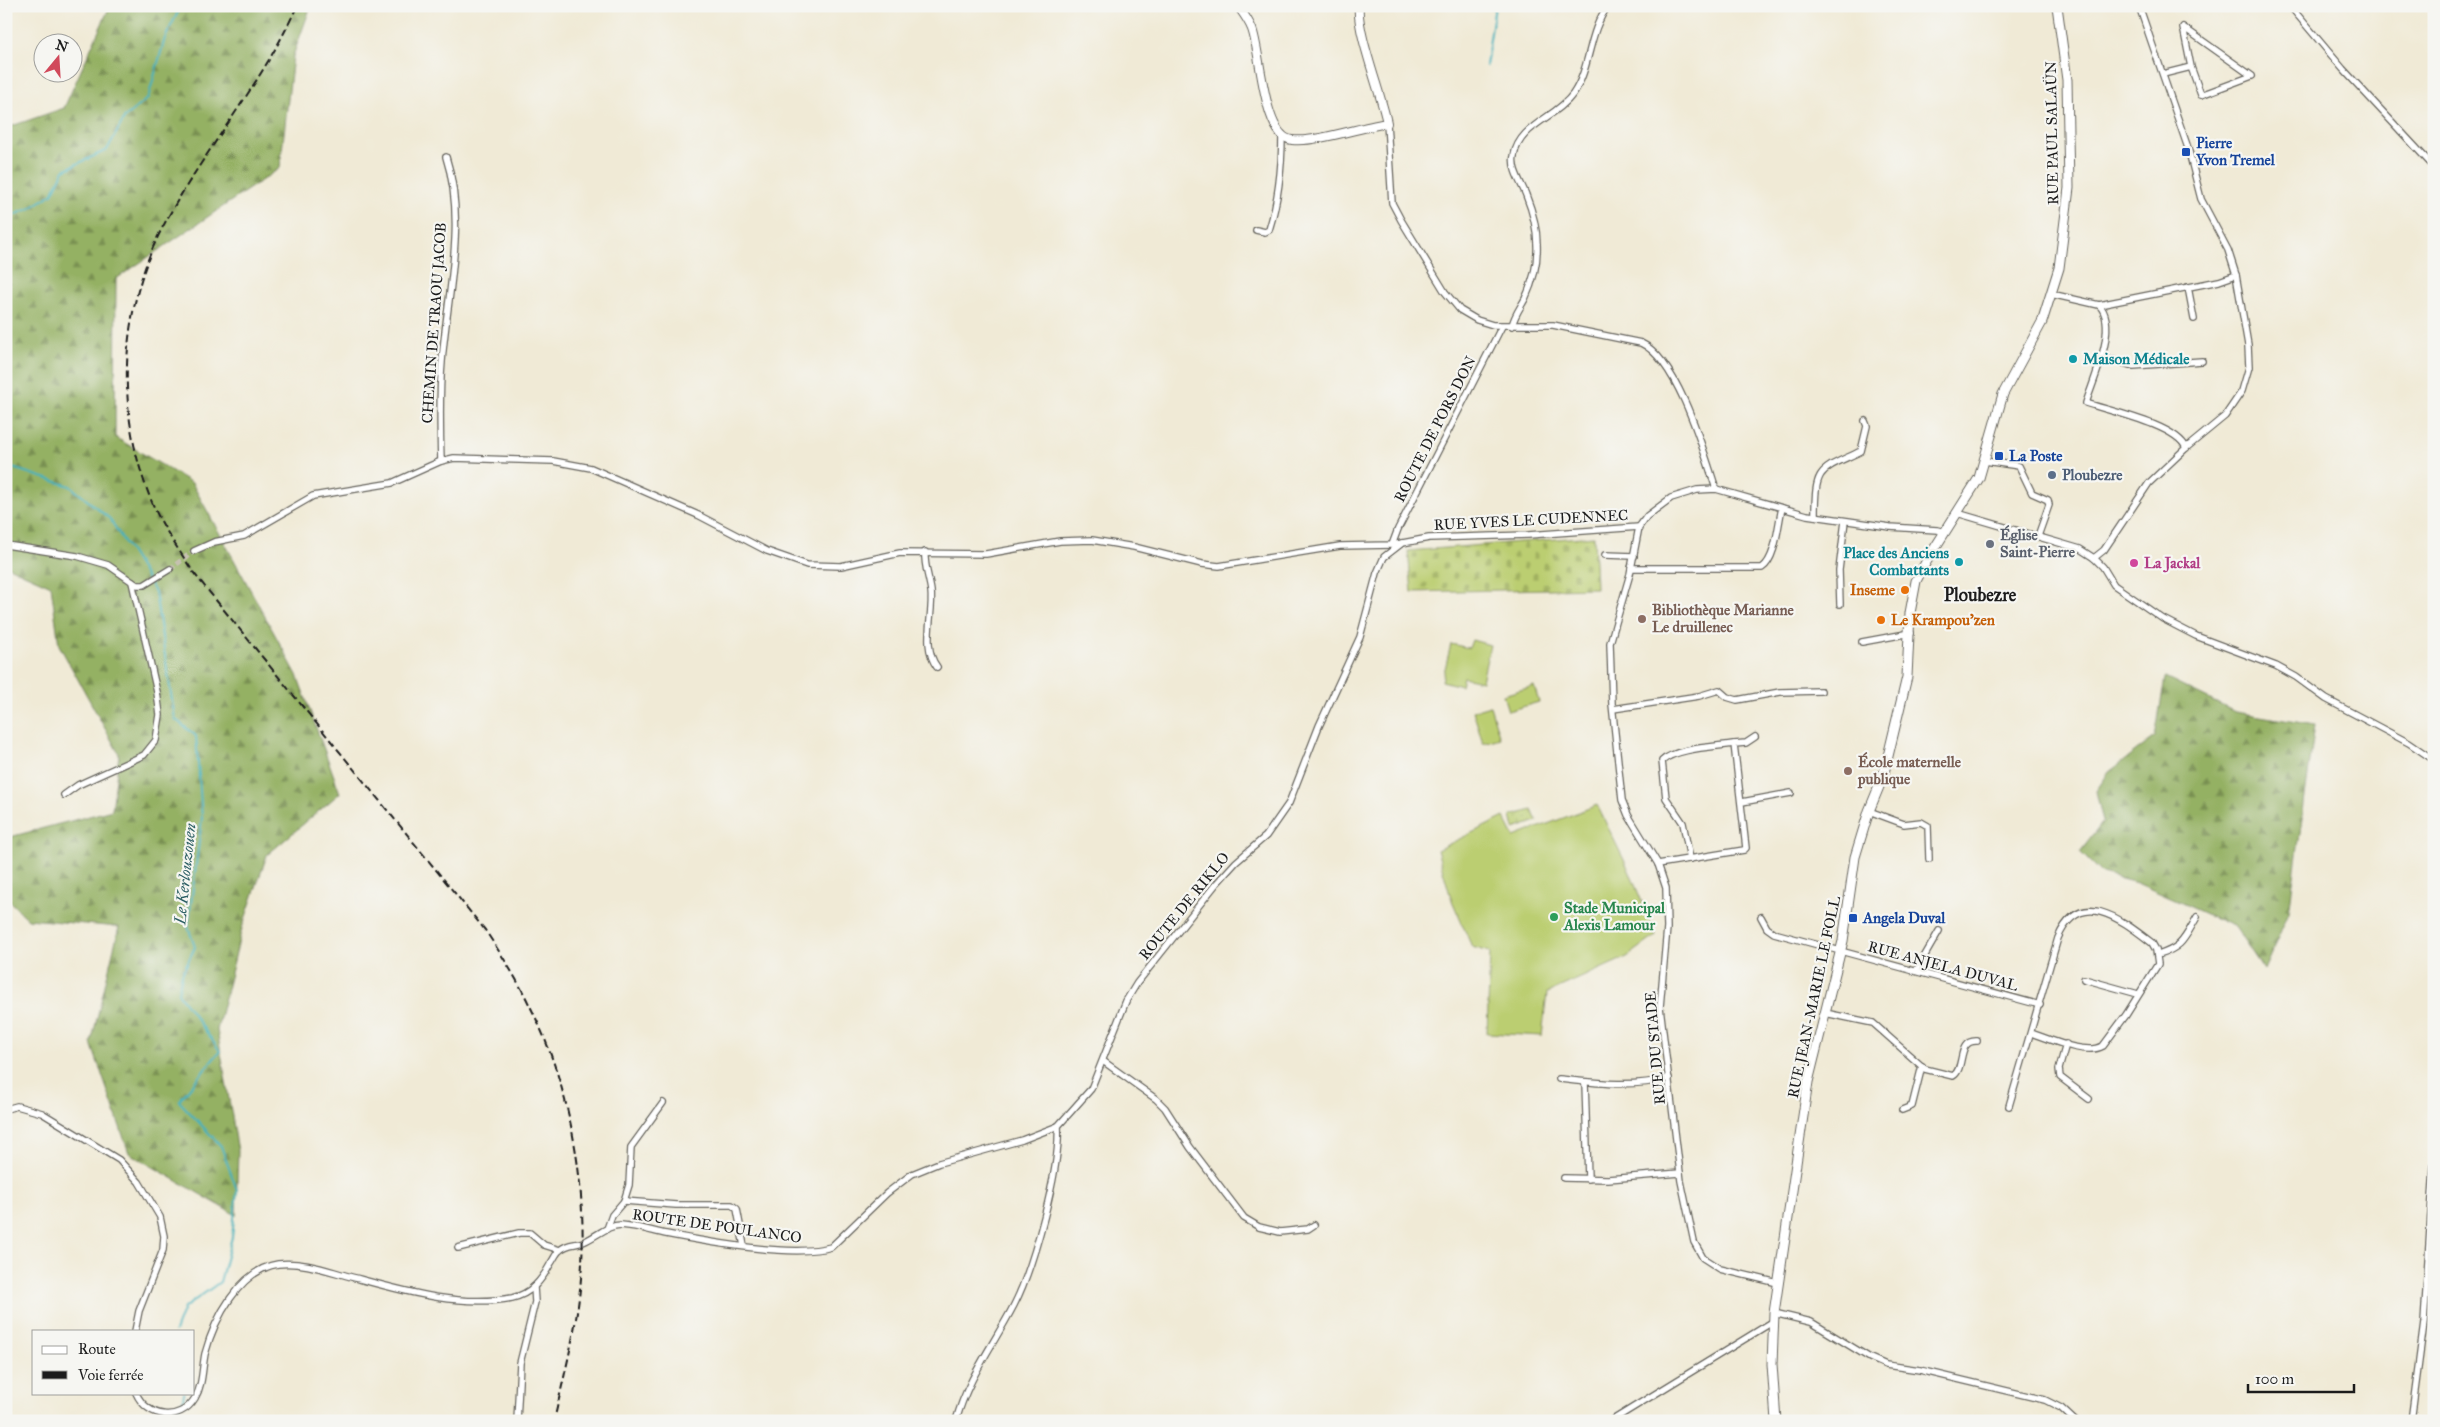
<svg xmlns="http://www.w3.org/2000/svg" width="2440" height="1427" font-family="'IM FELL Great Primer',serif">
	<style>
		.forest { fill: url(#forest-firs); stroke: #586640 }
		.cemetery { fill: url(#cemetery-stones); stroke: #6c7546 }
		.park { fill: url(#park-dots); stroke: #6c7546 }
		.pitch { fill: #bbce71; stroke: #6c7546 }
		.lines { fill: none; stroke-linecap: round; stroke-linejoin: round }
		.stream { stroke: #43b2be; stroke-width: 2 }
		.minor-tunnel { stroke: #c6c1b1; stroke-width: 5.5; stroke-dasharray: 5.5 3; stroke-linecap: butt }
		.minor-casing { stroke: #66645d; stroke-width: 8 }
		.tertiary-casing { stroke: #66645d; stroke-width: 10 }
		.secondary-casing { stroke: #66645d; stroke-width: 11 }
		.minor { stroke: #fff; stroke-width: 5.5 }
		.tertiary { stroke: #fff; stroke-width: 8 }
		.secondary { stroke: #fff; stroke-width: 9 }
		.rail { stroke: #1c1c1c; stroke-width: 2; stroke-dasharray: 8 4; stroke-linecap: butt }
		.transit-dot { fill: #1a4fb4; stroke: #f6f6f2; stroke-width: 2 }
		.culture-dot { fill: #0f9aa8; stroke: #f6f6f2; stroke-width: 2 }
		.service-dot { fill: #5c6f8a; stroke: #f6f6f2; stroke-width: 2 }
		.worship-dot { fill: #6b7280; stroke: #f6f6f2; stroke-width: 2 }
		.hotel-dot { fill: #d1479c; stroke: #f6f6f2; stroke-width: 2 }
		.food-dot { fill: #e8710a; stroke: #f6f6f2; stroke-width: 2 }
		.education-dot { fill: #8d6e63; stroke: #f6f6f2; stroke-width: 2 }
		.leisure-dot { fill: #2e9e5b; stroke: #f6f6f2; stroke-width: 2 }
		.labels { text-anchor: middle; dominant-baseline: central; stroke-width: 4.5; stroke-linejoin: round; paint-order: stroke }
		.street-label { font-size: 15px; fill: #1c1c1c; stroke: #f6f6f2 }
		.transit-label { font-size: 15px; font-weight: bold; fill: #164399; stroke: #f6f6f2; text-anchor: start }
		.culture-label { font-size: 15px; font-weight: bold; fill: #0d838f; stroke: #f6f6f2; text-anchor: start }
		.service-label { font-size: 15px; font-weight: bold; fill: #4e5e75; stroke: #f6f6f2; text-anchor: start }
		.worship-label { font-size: 15px; font-weight: bold; fill: #5b616d; stroke: #f6f6f2; text-anchor: start }
		.hotel-label { font-size: 15px; font-weight: bold; fill: #b23c85; stroke: #f6f6f2; text-anchor: start }
		.food-label { font-size: 15px; font-weight: bold; fill: #c56008; stroke: #f6f6f2; text-anchor: end }
		.education-label { font-size: 15px; font-weight: bold; fill: #785e54; stroke: #f6f6f2; text-anchor: start }
		.leisure-label { font-size: 15px; font-weight: bold; fill: #27864d; stroke: #f6f6f2; text-anchor: start }
		.water-label { font-size: 16px; font-style: italic; fill: #2e6065; stroke: #f6f6f2 }
		.quarter-label { font-size: 18px; font-weight: bold; fill: #1c1c1c; stroke: #f6f6f2 }
	</style>
	<defs>
		<pattern id="forest-firs" width="22" height="20" patternUnits="userSpaceOnUse" patternTransform="scale(1.25)"><rect width="22" height="20" fill="#94b163"/><path d="M5 1l3.5 6h-7zM16 11l3.5 6h-7z" fill="#788f51"/></pattern>
		<pattern id="cemetery-stones" width="16" height="16" patternUnits="userSpaceOnUse" patternTransform="scale(1.25)"><rect width="16" height="16" fill="#bbce71"/><path d="M2 7V4a2 2 0 0 1 4 0v3zM10 15v-3a2 2 0 0 1 4 0v3z" fill="#a0b061"/></pattern>
		<pattern id="park-dots" width="8" height="8" patternUnits="userSpaceOnUse" patternTransform="scale(1.25)"><rect width="8" height="8" fill="#bbce71"/><path d="M2 2h.1M6 6h.1" fill="none" stroke="#a0b061" stroke-width="1.8" stroke-linecap="round"/></pattern>
	</defs>
	<rect width="100%" height="100%" fill="#f6f6f2"/>
	<filter id="ink" filterUnits="userSpaceOnUse"><feTurbulence type="fractalNoise" baseFrequency=".02" numOctaves="2"/><feDisplacementMap in="SourceGraphic" scale="10" xChannelSelector="R" yChannelSelector="G"/><feConvolveMatrix kernelMatrix="1 2 1 2 8 2 1 2 1" color-interpolation-filters="sRGB"/></filter>
	<filter id="wash" filterUnits="userSpaceOnUse"><feTurbulence type="fractalNoise" baseFrequency=".0096" numOctaves="4" result="noise"/><feDisplacementMap in="SourceGraphic" scale="20" xChannelSelector="R" yChannelSelector="G"/><feGaussianBlur stdDeviation="1.12" result="paint"/><feColorMatrix in="noise" values="0 0 0 0 0 0 0 0 0 0 0 0 0 0 0 0 0 1.4 0 .05"/><feComposite in="paint" operator="in"/></filter>
	<g filter="url(#wash)">
		<rect width="100%" height="100%" fill="#f0ead6"/>
		<!-- forest -->
		<g class="forest">
			<path d="M 110,6 L 311,6 L 293,56 L 280,168 L 116,279 L 115,437 L 192,483 L 297,675 L 340,793 L 267,855 L 242,928 L 217,1030 L 238,1151 L 236,1215 L 129,1153 L 91,1043 L 119,927 L 28,919 L 6,898 L 6,838 L 112,810 L 119,754 L 59,645 L 51,586 L 6,566 L 6,128 L 64,108 Z"/>
			<path d="M 2165,678 L 2235,712 L 2315,725 L 2289,912 L 2264,970 L 2235,927 L 2137,883 L 2102,874 L 2080,852 L 2103,822 L 2096,791 L 2109,772 L 2155,737 Z"/>
		</g>
		<!-- cemetery -->
		<path class="cemetery" d="M 1594,536 L 1596,588 L 1412,592 L 1408,551 Z"/>
		<!-- park -->
		<path class="park" d="M 1532,810 L 1537,821 L 1514,829 L 1511,816 Z"/>
		<!-- pitch -->
		<g class="pitch">
			<path d="M 1472,640 L 1490,645 L 1482,681 L 1463,677 L 1461,686 L 1442,681 L 1451,644 L 1469,648 Z"/>
			<path d="M 1534,686 L 1539,702 L 1508,711 L 1503,695 Z"/>
			<path d="M 1490,706 L 1500,738 L 1483,743 L 1473,711 Z"/>
			<path d="M 1597,805 L 1628,868 L 1656,936 L 1627,957 L 1547,993 L 1542,1036 L 1487,1033 L 1490,952 L 1472,947 L 1451,898 L 1437,850 L 1504,817 L 1514,837 Z"/>
		</g>
		<g class="lines">
			<!-- stream -->
			<g class="stream">
				<path d="M 1486,66 L 1495,6"/>
				<path d="M 6,218 L 29,209 L 52,194 L 64,170 L 107,150 L 125,117 L 148,98 L 165,38 L 181,6"/>
				<path d="M 6,466 L 70,486 L 110,519 L 148,580"/>
				<path d="M 150,584 L 155,592 L 175,719 L 196,736 L 202,818 L 188,927 L 195,947 L 182,974 L 178,993 L 220,1051 L 179,1101 L 221,1146 L 237,1190 L 232,1237 L 220,1282 L 184,1308 L 175,1331"/>
				<path d="M 177,1410 L 183,1401 L 184,1393"/>
			</g>
		</g>
	</g>
	<g filter="url(#ink)">
		<g class="lines">
			<!-- minor-tunnel -->
			<path class="minor-tunnel" d="M 170,569 L 194,551"/>
			<!-- minor casing -->
			<g class="minor-casing">
				<g id="minor">
					<path d="M 2290,6 L 2343,69 L 2434,167"/>
					<path d="M 2163,74 L 2191,67 L 2201,95 L 2252,76 L 2183,27 L 2191,67"/>
					<path d="M 1387,123 L 1392,203 L 1401,220 L 1445,292 L 1460,310 L 1477,320 L 1493,325 L 1553,325 L 1641,343 C 1678,360 1704,452 1716,489"/>
					<path d="M 1256,230 L 1265,232 L 1269,230 C 1279,198 1282,168 1282,134"/>
					<path d="M 2188,287 L 2194,319"/>
					<path d="M 2051,294 L 2099,305 L 2219,281 L 2236,275"/>
					<path d="M 2099,305 C 2119,325 2094,378 2086,403 C 2109,411 2177,425 2186,448"/>
					<path d="M 1512,326 C 1514,316 1520,308 1525,299 C 1533,282 1538,263 1537,244 C 1537,228 1532,210 1526,195 C 1522,184 1511,169 1514,156 C 1519,125 1556,118 1573,94 C 1591,68 1588,32 1608,6"/>
					<path d="M 2101,356 L 2133,366 L 2202,361"/>
					<path d="M 441,461 C 440,428 439,395 442,362 C 447,295 467,222 446,157"/>
					<path d="M 1985,461 L 2019,466 L 2032,493 L 2048,500 L 2049,505 L 2038,536"/>
					<path d="M 1957,513 L 2080,549 L 2094,558 L 2103,567 L 2114,585 L 2163,619 L 2196,636 L 2276,666 L 2296,677 L 2326,699 L 2409,743 L 2434,760"/>
					<path d="M 1815,516 C 1815,466 1820,471 1861,451 L 1867,426 L 1865,421"/>
					<path d="M 6,545 L 77,556 L 108,565 L 137,585 L 144,585 L 170,569"/>
					<path d="M 1392,545 L 1398,529 L 1502,326"/>
					<path d="M 194,551 L 214,542 L 244,536 L 313,496 L 392,483 L 441,461 L 454,458 L 553,461 L 591,468 L 698,515 L 767,551 L 807,565 L 841,566 L 900,553 L 986,554 L 1060,541 L 1092,540 L 1134,547 L 1202,564 L 1219,566 L 1340,546 L 1392,545 L 1429,538 L 1528,535 L 1639,527"/>
					<path d="M 925,552 C 924,566 929,577 931,591 C 934,614 921,646 937,667"/>
					<path d="M 1605,555 L 1634,556"/>
					<path d="M 2094,558 L 2104,550 L 2149,483 L 2186,448 L 2225,416 L 2242,391 L 2249,367 L 2248,345 L 2236,275 L 2228,250 L 2201,199 L 2188,148 L 2139,6"/>
					<path d="M 1631,568 L 1762,568 C 1776,559 1778,524 1782,508"/>
					<path d="M 1840,604 L 1839,570 L 1845,521"/>
					<path d="M 1862,642 L 1911,633"/>
					<path d="M 1613,709 L 1699,696 L 1719,690 L 1727,697 L 1737,700 L 1780,692 L 1821,691"/>
					<path d="M 64,795 L 78,785 L 144,755 L 156,740 L 160,715 L 157,692 L 132,582"/>
					<path d="M 1742,802 L 1791,793"/>
					<path d="M 1869,811 L 1904,824 L 1921,822 L 1928,826 L 1929,859"/>
					<path d="M 1690,859 L 1683,823 L 1666,798 L 1662,761 C 1676,748 1715,747 1734,744"/>
					<path d="M 1658,864 L 1744,850 L 1746,848 L 1734,744 L 1746,743 L 1755,737"/>
					<path d="M 1761,917 L 1767,928 L 1774,933 L 2040,1005"/>
					<path d="M 2158,955 C 2183,947 2184,939 2197,917"/>
					<path d="M 1916,971 L 1939,931"/>
					<path d="M 2084,979 L 2138,994"/>
					<path d="M 1825,1013 L 1873,1023 L 1925,1069 L 1953,1076 C 1966,1068 1956,1040 1977,1041"/>
					<path d="M 2066,1044 L 2059,1069 L 2060,1077 L 2089,1099"/>
					<path d="M 1103,1061 L 1156,1099 L 1165,1108 L 1190,1147 L 1244,1218 L 1259,1227 L 1280,1232 L 1308,1229 L 1314,1225"/>
					<path d="M 1559,1079 C 1596,1083 1632,1088 1669,1078"/>
					<path d="M 1585,1082 L 1588,1179"/>
					<path d="M 2009,1106 L 2058,938 C 2080,886 2122,920 2152,943 L 2156,950 L 2158,964 L 2126,1015 L 2103,1046 C 2086,1056 2049,1039 2031,1033"/>
					<path d="M 6,1109 L 17,1106 L 42,1113 L 119,1160 L 139,1182 L 160,1217 L 164,1236 L 163,1250 L 139,1311 L 135,1331"/>
					<path d="M 1902,1110 L 1912,1106 L 1922,1066"/>
					<path d="M 1564,1178 L 1608,1179 L 1680,1173"/>
					<path d="M 624,1201 L 676,1205 L 732,1205 L 737,1209 L 744,1246"/>
					<path d="M 607,1229 L 612,1215 L 624,1201 L 629,1185 L 631,1147 L 663,1103"/>
					<path d="M 458,1248 L 519,1233 L 530,1233 L 544,1245 L 560,1250"/>
					<path d="M 1778,1283 L 1720,1269 L 1703,1258 L 1694,1242 L 1681,1181 L 1660,1007 L 1667,928 L 1666,888 L 1658,864 L 1628,815 L 1622,800 L 1612,704 L 1610,643 L 1630,574 L 1639,527 L 1647,516 L 1671,498 L 1697,490 L 1716,489 L 1807,515 L 1890,527 L 1937,530 L 1944,532"/>
					<path d="M 1774,1313 L 1811,1322 L 1870,1358 L 1886,1365 L 1920,1370 L 2045,1400 L 2061,1408 L 2075,1421"/>
					<path d="M 136,1393 C 147,1418 180,1423 195,1398 C 203,1384 202,1369 205,1354 C 214,1320 239,1270 278,1264 C 301,1261 326,1270 348,1276 C 400,1290 458,1308 512,1298 C 531,1294 542,1280 551,1263 C 554,1259 556,1253 560,1250 C 568,1243 575,1245 583,1242 C 596,1237 607,1225 621,1225 C 636,1226 652,1231 666,1234 C 707,1242 793,1258 831,1247 L 887,1193 L 912,1174 L 939,1163 L 1022,1140 L 1058,1126 L 1091,1089 L 1126,1001 L 1137,983 L 1216,884 L 1236,862 L 1266,836 L 1289,803 L 1319,726 L 1360,637 L 1377,573 L 1384,557 L 1402,543"/>
					<path d="M 517,1421 L 520,1363 L 535,1302 L 534,1287"/>
					<path d="M 956,1421 C 967,1379 994,1344 1014,1305 C 1033,1268 1061,1167 1058,1126"/>
					<path d="M 1611,1421 L 1774,1321"/>
					<path d="M 2411,1421 L 2424,1323 L 2434,1166"/>
				</g>
			</g>
			<!-- tertiary casing -->
			<g class="tertiary-casing">
				<path id="tertiary" d="M 1238,6 C 1243,13 1249,21 1252,29 C 1261,52 1263,137 1292,140 C 1315,143 1361,127 1387,123 C 1381,93 1356,31 1359,6"/>
			</g>
			<!-- secondary casing -->
			<g class="secondary-casing">
				<path id="secondary" d="M 1776,1421 L 1772,1364 L 1774,1313 L 1808,1082 L 1843,941 L 1855,857 L 1869,811 L 1883,777 L 1907,677 L 1910,613 L 1916,581 L 1926,562 L 1979,478 L 2003,394 L 2042,322 L 2059,268 L 2069,188 L 2067,80 L 2057,6"/>
			</g>
			<!-- minor -->
			<use href="#minor" class="minor"/>
			<!-- tertiary -->
			<use href="#tertiary" class="tertiary"/>
			<!-- secondary -->
			<use href="#secondary" class="secondary"/>
			<!-- rail -->
			<path class="rail" d="M 297,6 C 263,83 207,146 167,219 C 118,307 114,415 154,507 C 164,530 180,551 193,572 L 485,930 C 501,954 516,977 528,1002 C 573,1090 591,1200 579,1298 C 574,1339 563,1380 554,1421"/>
		</g>
	</g>
	<!-- markers -->
	<g class="transit-dot">
		<rect x="2181" y="147" width="10" height="10" rx="2.5"/>
		<rect x="1994" y="451" width="10" height="10" rx="2.5"/>
		<rect x="1848" y="913" width="10" height="10" rx="2.5"/>
	</g>
	<g class="culture-dot">
		<circle cx="2073" cy="359" r="5"/>
		<circle cx="1959" cy="562" r="5"/>
	</g>
	<circle class="service-dot" cx="2052" cy="475" r="5"/>
	<circle class="worship-dot" cx="1990" cy="544" r="5"/>
	<circle class="hotel-dot" cx="2134" cy="563" r="5"/>
	<g class="food-dot">
		<circle cx="1905" cy="590" r="5"/>
		<circle cx="1881" cy="620" r="5"/>
	</g>
	<g class="education-dot">
		<circle cx="1642" cy="619" r="5"/>
		<circle cx="1848" cy="771" r="5"/>
	</g>
	<circle class="leisure-dot" cx="1554" cy="917" r="5"/>
	<g class="labels">
		<!-- street labels -->
		<g class="street-label">
			<text transform="translate(2052 133) rotate(-91)">RUE PAUL SALAÜN</text>
			<text transform="translate(434 323) rotate(-86)">CHEMIN DE TRAOU JACOB</text>
			<text transform="translate(1435 429) rotate(-63)">ROUTE DE PORS DON</text>
			<text transform="translate(1531 520) rotate(-3)">RUE YVES LE CUDENNEC</text>
			<text transform="translate(1184 906) rotate(-51)">ROUTE DE RIKLO</text>
			<text transform="translate(1943 966) rotate(15)">RUE ANJELA DUVAL</text>
			<text transform="translate(1814 997) rotate(-78)">RUE JEAN-MARIE LE FOLL</text>
			<text transform="translate(1655 1048) rotate(-95)">RUE DU STADE</text>
			<text transform="translate(717 1226) rotate(8)">ROUTE DE POULANCO</text>
		</g>
		<!-- transit labels -->
		<g class="transit-label">
			<text x="2196" y="143">Pierre<tspan x="2196" dy="17">Yvon Tremel</tspan></text>
			<text x="2009" y="456">La Poste</text>
			<text x="1863" y="918">Angela Duval</text>
		</g>
		<!-- culture labels -->
		<g class="culture-label">
			<text x="2083" y="359">Maison Médicale</text>
			<text x="1949" y="553" text-anchor="end">Place des Anciens<tspan x="1949" dy="17">Combattants</tspan></text>
		</g>
		<!-- service labels -->
		<g class="service-label">
			<text x="2062" y="475">Ploubezre</text>
		</g>
		<!-- worship labels -->
		<g class="worship-label">
			<text x="2000" y="535">Église<tspan x="2000" dy="17">Saint-Pierre</tspan></text>
		</g>
		<!-- hotel labels -->
		<g class="hotel-label">
			<text x="2144" y="563">La Jackal</text>
		</g>
		<!-- food labels -->
		<g class="food-label">
			<text x="1895" y="590">Inseme</text>
			<text x="1891" y="620" text-anchor="start">Le Krampou'zen</text>
		</g>
		<!-- education labels -->
		<g class="education-label">
			<text x="1652" y="610">Bibliothèque Marianne<tspan x="1652" dy="17">Le druillenec</tspan></text>
			<text x="1858" y="762">École maternelle<tspan x="1858" dy="17">publique</tspan></text>
		</g>
		<!-- leisure labels -->
		<g class="leisure-label">
			<text x="1564" y="908">Stade Municipal<tspan x="1564" dy="17">Alexis Lamour</tspan></text>
		</g>
		<!-- water labels -->
		<g class="water-label">
			<text transform="translate(185 874) rotate(-84)">Le Kerlouzouen</text>
		</g>
		<!-- quarter labels -->
		<g class="quarter-label">
			<text x="1980" y="595">Ploubezre</text>
		</g>
	</g>
	<!-- margin -->
	<rect width="2440" height="1427" fill="none" stroke="#f6f6f2" stroke-width="25"/>
	<!-- legend -->
	<rect x="32" y="1330" width="162" height="65" fill="#f6f6f2" stroke="#9f9f9c"/>
	<rect x="42" y="1346" width="25" height="8" fill="#ffffff" stroke="#9f9f9c"/>
	<text x="78" y="1354" font-size="15" fill="#1c1c1c">Route</text>
	<rect x="42" y="1371" width="25" height="8" fill="#1c1c1c" stroke="#9f9f9c"/>
	<text x="78" y="1380" font-size="15" fill="#1c1c1c">Voie ferrée</text>
	<!-- north arrow -->
	<g transform="translate(58 58) rotate(18)"><circle r="24" fill="#f6f6f2" stroke="#9f9f9c"/>
	<path d="M0-4L9 19L0 12L-9 19Z" fill="#d1495b"/>
	<text y="-8" font-size="14" font-weight="bold" text-anchor="middle" fill="#1c1c1c">N</text>
	</g>
	<!-- scale -->
	<path d="M2248 1384v8h106v-8" fill="none" stroke="#1c1c1c" stroke-width="2.5"/>
	<text x="2255" y="1384" font-size="15" fill="#1c1c1c" stroke="#f6f6f2" stroke-width="4" paint-order="stroke">100 m</text>
</svg>
